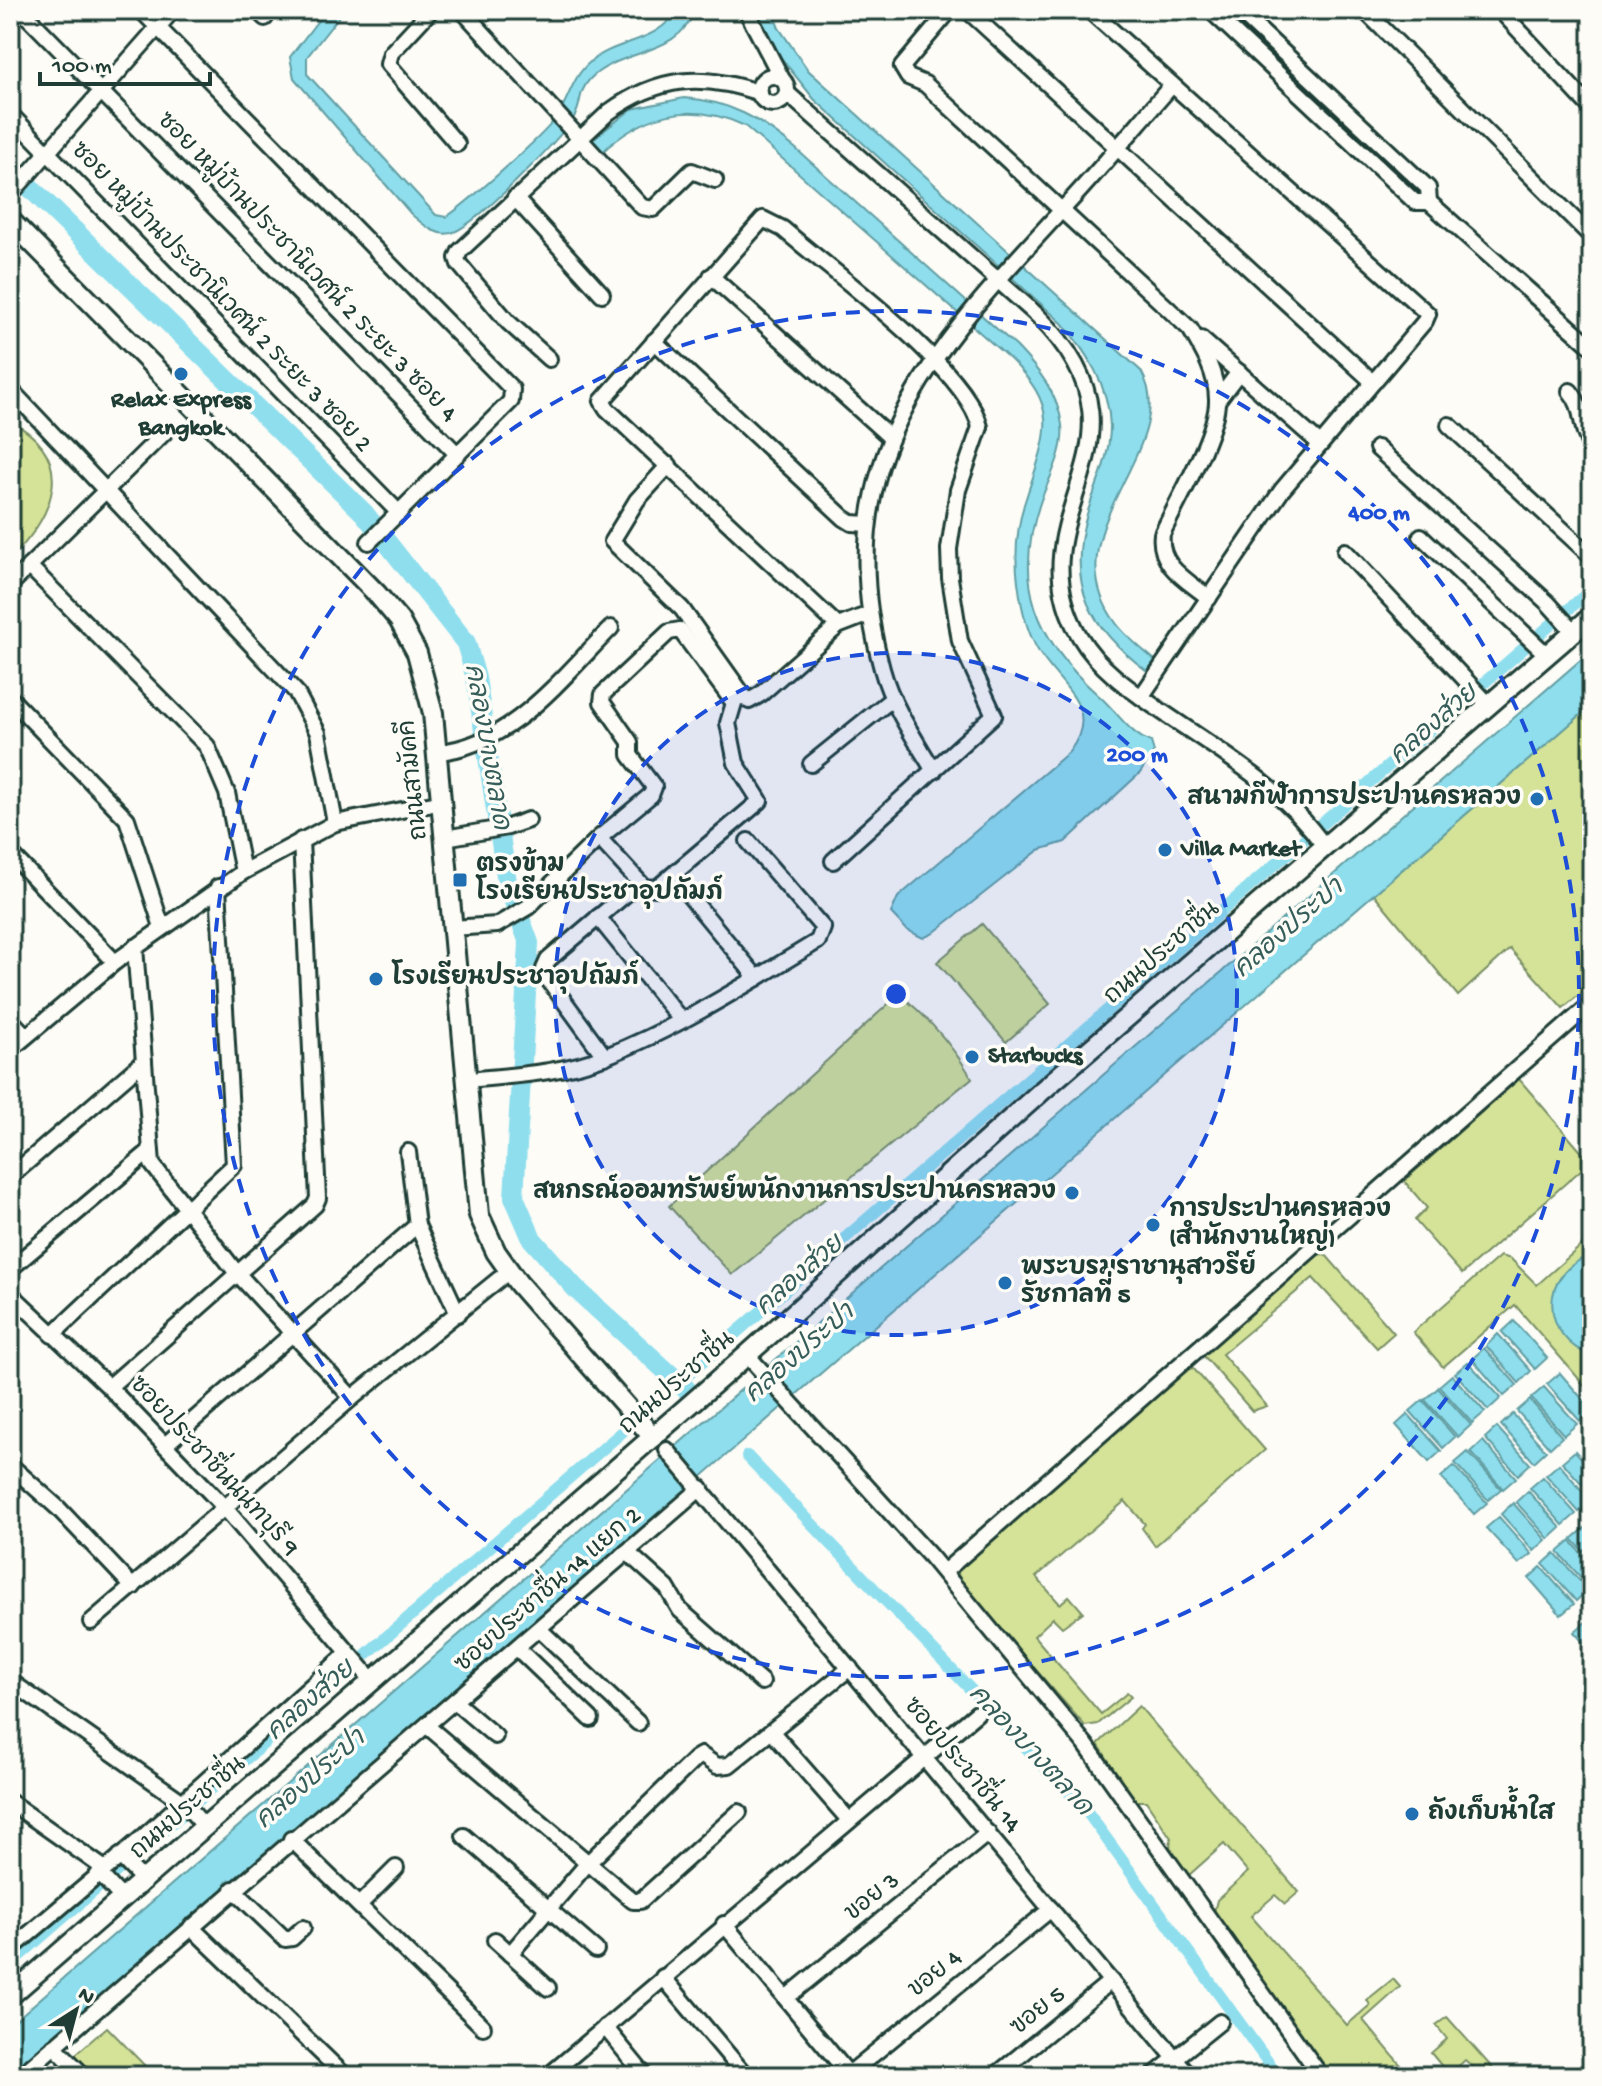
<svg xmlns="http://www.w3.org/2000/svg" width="1602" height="2086" font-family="'Gochi Hand','Playpen Sans Thai',sans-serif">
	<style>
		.green { fill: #d4e397; stroke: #7a9066; stroke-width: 2 }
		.water { fill: #8fdeed; stroke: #629ea3; stroke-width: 2 }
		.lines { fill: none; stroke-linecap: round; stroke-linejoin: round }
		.canal { stroke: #8fdeed; stroke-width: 12 }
		.river { stroke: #8fdeed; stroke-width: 20 }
		.street-casing { stroke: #1f3d34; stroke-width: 20 }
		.secondary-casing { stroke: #1f3d34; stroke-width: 24 }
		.street { stroke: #fdfcf7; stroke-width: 14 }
		.secondary { stroke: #fdfcf7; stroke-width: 18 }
		.ring { fill: none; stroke: #1d4ed8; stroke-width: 4; stroke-dasharray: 14 10 }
		.poi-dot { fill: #1f6fb2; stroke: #fdfcf7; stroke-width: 3 }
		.labels { text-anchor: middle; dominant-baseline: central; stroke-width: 7; stroke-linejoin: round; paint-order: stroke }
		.street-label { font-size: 24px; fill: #1f3d34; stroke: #fdfcf7 }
		.poi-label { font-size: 24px; font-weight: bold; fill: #1f3d34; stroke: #fdfcf7; text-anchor: start }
		.water-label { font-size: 26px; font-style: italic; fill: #355d59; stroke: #fdfcf7 }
		.centre { fill: #1d4ed8; stroke: #fdfcf7; stroke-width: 4 }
		.ring-label { font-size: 24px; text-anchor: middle; font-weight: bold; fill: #1d4ed8; stroke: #fdfcf7; stroke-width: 7; stroke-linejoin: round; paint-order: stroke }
	</style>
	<rect width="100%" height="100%" fill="#fdfcf7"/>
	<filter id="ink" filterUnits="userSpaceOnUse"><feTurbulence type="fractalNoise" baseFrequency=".0125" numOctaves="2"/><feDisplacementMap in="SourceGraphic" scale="16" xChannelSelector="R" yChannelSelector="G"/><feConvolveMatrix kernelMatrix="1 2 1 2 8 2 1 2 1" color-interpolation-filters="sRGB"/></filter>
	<g filter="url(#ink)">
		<!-- green -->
		<g class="green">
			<path d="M 10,421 C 78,457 55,515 10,559 Z"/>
			<path d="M 1592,705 L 1592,984 L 1563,1008 L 1510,949 L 1458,996 L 1374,894 Z"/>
			<path d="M 982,924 L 1050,1004 L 1006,1042 L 937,962 Z"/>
			<path d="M 899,994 C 927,1016 953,1047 972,1078 L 732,1275 L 669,1206 Z"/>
			<path d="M 1519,1079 L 1590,1162 L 1462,1274 L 1417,1223 L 1415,1220 L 1427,1208 L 1404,1181 Z"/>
			<path d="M 1592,1236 L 1592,1394 L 1515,1305 L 1443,1367 L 1413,1332 L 1500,1256 L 1511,1259 L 1537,1285 Z"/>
			<path d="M 1325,1254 L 1394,1333 L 1377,1348 L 1313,1278 L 1222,1354 L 1267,1406 L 1252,1411 L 1204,1356 L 1204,1350 L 1313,1255 Z"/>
			<path d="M 1193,1368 L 1265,1450 L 1155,1546 L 1142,1528 L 1145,1524 L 1125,1501 L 1036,1577 L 1060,1604 L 1069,1596 L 1083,1612 L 1062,1627 L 1053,1618 L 1034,1636 L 1101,1714 L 1127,1693 L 1131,1697 L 1098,1724 L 1085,1726 L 959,1582 L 958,1571 L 1181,1371 Z"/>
			<path d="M 1139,1706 L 1299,1892 L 1285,1904 L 1275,1895 L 1251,1916 L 1347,2025 L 1370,2005 L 1367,2000 L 1393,1979 L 1400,1987 L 1363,2020 L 1410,2076 L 1328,2076 L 1214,1912 L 1217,1900 L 1248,1872 L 1224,1844 L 1188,1876 L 1170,1851 L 1171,1838 L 1146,1801 L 1134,1801 L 1098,1744 Z"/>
			<path d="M 1447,2017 L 1495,2071 L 1490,2076 L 1470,2076 L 1475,2069 L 1465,2060 L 1448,2076 L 1439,2076 L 1445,2070 L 1431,2053 L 1447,2039 L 1436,2025 Z"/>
			<path d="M 107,2027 L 150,2071 L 145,2076 L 88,2076 L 70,2059 Z"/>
		</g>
		<!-- water -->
		<g class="water">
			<path d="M 326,10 L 344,10 L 307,57 L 307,74 L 436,215 L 446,217 C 463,207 544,135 555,119 C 569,101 571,78 590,62 C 617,39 658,43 677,10 L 695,10 C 679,57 620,48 590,79 C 577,93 582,106 574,117 C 558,141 479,222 454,232 C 437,239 422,223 411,214 L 294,78 L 290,57 Z"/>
			<path d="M 755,10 L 772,10 L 779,28 L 808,70 L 1141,371 C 1185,447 1047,531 1116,623 C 1127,638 1142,649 1156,661 L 1147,671 C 1090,628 1066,586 1087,514 C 1096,484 1110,458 1110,426 C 1109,385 1087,353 1062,323 L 814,99 L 773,48 Z"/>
			<path d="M 684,98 C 731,101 759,119 795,148 L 1017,347 C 1038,369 1058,393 1062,425 C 1065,451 1050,476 1041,500 C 1012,582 1036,640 1098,695 C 1117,711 1129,734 1151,742 L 1154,752 L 1140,773 L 1065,842 L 1039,850 L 932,934 L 923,938 L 907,930 L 891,913 L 898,897 L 1069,752 C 1103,708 1060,687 1039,652 C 1026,631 1021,607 1018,582 C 1014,552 1018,520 1028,492 C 1048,432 1060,408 1010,359 L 745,126 C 689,100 642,114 599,155 L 588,143 L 632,109 Z"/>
			<path d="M 1592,650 L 1592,705 L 10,2076 L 10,2025 Z"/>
			<path d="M 1592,1255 L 1592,1356 C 1540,1337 1538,1272 1592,1255 Z"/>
			<path d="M 1514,1321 L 1547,1358 L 1535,1369 L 1502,1332 Z"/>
			<path d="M 1498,1334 L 1531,1371 L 1519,1383 L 1486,1346 Z"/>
			<path d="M 1484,1348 L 1517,1385 L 1504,1396 L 1472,1359 Z"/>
			<path d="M 1468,1362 L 1501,1398 L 1488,1410 L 1455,1373 Z"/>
			<path d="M 1560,1373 L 1592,1410 L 1580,1421 L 1547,1384 Z"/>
			<path d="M 1452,1375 L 1485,1412 L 1472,1423 L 1439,1386 Z"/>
			<path d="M 1544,1387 L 1577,1424 L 1564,1435 L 1531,1398 Z"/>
			<path d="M 1438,1388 L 1471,1425 L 1458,1437 L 1425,1400 Z"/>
			<path d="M 1423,1400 L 1455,1437 L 1443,1448 L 1410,1411 Z"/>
			<path d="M 1530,1400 L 1562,1437 L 1550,1448 L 1517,1411 Z"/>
			<path d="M 1408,1414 L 1441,1451 L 1429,1462 L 1396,1425 Z"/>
			<path d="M 1513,1414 L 1546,1451 L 1534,1462 L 1501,1425 Z"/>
			<path d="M 1497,1427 L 1530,1464 L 1518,1475 L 1485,1438 Z"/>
			<path d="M 1483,1441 L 1516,1478 L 1503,1489 L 1471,1452 Z"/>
			<path d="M 1575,1451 L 1592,1470 L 1592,1495 L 1562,1462 Z"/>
			<path d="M 1468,1452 L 1501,1489 L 1488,1500 L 1455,1463 Z"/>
			<path d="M 1559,1464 L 1591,1501 L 1579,1512 L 1546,1475 Z"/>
			<path d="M 1454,1466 L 1487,1503 L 1474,1514 L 1441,1477 Z"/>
			<path d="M 1543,1477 L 1576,1514 L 1563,1525 L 1530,1488 Z"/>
			<path d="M 1528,1491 L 1561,1528 L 1549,1539 L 1516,1502 Z"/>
			<path d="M 1513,1503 L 1546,1540 L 1534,1551 L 1501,1514 Z"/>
			<path d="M 1499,1517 L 1532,1554 L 1519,1564 L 1486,1528 Z"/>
			<path d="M 1585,1528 L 1592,1536 L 1592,1561 L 1572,1539 Z"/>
			<path d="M 1571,1541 L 1592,1566 L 1591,1589 L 1558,1552 Z"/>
			<path d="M 1555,1553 L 1588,1590 L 1576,1601 L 1543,1564 Z"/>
			<path d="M 1541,1567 L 1574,1604 L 1561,1615 L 1529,1578 Z"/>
			<path d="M 1587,1621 L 1592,1627 L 1592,1652 L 1574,1632 Z"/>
		</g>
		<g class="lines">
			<!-- canal -->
			<g class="canal">
				<path d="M 747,1456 L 1085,1809 L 1278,2076"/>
				<path d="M 10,1964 L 1592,589"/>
			</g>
			<!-- river -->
			<path class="river" d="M 10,168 L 364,513 L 466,643 L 476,678 L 507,882 L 529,943 L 514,1197 L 532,1239 L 576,1289 L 686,1389"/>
			<!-- street casing -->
			<g class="street-casing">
				<g id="street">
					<path d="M 21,10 L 457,454"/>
					<path d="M 141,10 L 512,389 L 511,401 L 369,542"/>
					<path d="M 257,10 L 265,18"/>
					<path d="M 431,10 L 391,53 L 388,64 L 457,144"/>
					<path d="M 462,10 L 642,207 L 653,209 L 692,171 L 715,180"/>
					<path d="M 746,10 L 782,79"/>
					<path d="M 950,10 L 902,67 L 908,77 L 925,84 L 1190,329 C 1203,350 1217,374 1217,400 C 1218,432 1177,502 1162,534 C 1158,566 1187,580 1209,598"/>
					<path d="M 967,10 L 1373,382"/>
					<path d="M 1089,10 L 1428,314 L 1425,321 L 1282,490 L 1141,697"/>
					<path d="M 1210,10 L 1415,202 L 1429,202 L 1428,188 L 1238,10"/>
					<path d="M 1364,10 L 1592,237"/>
					<path d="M 1500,10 L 1592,109"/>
					<circle cx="773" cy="90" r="14"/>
					<path d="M 787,93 L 1038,316 C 1168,445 1008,513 1080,637 C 1099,669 1132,691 1161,711 C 1219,751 1283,787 1324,846"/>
					<path d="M 10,114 L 399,513"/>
					<path d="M 10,195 L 173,10"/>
					<path d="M 515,198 L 602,294"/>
					<path d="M 1429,202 L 1592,347"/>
					<path d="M 711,276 L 891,438"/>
					<path d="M 1201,339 L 1320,444"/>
					<path d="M 654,341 L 844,518 L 852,523 L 868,524"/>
					<path d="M 549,359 L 508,322 L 459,264 L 457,258 L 460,251 L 609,112 C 659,76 702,73 760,93"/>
					<path d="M 10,389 L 296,692 L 318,733 L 335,823"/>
					<path d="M 1570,391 C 1585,408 1579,429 1592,448"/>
					<path d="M 1217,401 L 1239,372"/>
					<path d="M 1449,425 L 1592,557"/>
					<path d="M 1377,448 L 1548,603 L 1574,632"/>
					<path d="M 669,465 L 637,500 L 612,541 L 682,609 L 746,699 L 749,701 L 761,694 L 838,626 L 869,614"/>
					<path d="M 1421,536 L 1547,655"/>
					<path d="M 1345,551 L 1488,704"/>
					<path d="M 29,566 L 207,746 L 227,793 L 243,872"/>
					<path d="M 10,585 L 165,432"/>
					<path d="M 10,698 L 127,819 L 162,927"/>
					<path d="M 438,752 C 511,746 562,677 611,628"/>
					<path d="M 811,764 L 893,698"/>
					<path d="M 934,771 C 915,739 892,706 882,669 C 826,464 930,352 1060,212 C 1099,171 1135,127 1172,85"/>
					<path d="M 445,838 L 508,827 L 528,820"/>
					<path d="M 10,853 L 115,962"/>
					<path d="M 833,861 L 994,715 L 960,641 L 950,578 L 949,549 L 958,490 L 980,427 C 967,368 831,271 783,229 L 763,219 L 602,401 L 607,409 L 838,626"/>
					<path d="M 687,893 L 757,978"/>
					<path d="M 598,917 L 681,1020"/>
					<path d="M 452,928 L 497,925 L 528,907 L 599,838 L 651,795 L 654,787 L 630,755 L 630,742 L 602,702 L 603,694 L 669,632 L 680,630 L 734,703 L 728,723 L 736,763 L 760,801 L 657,888 L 644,887 L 599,838"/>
					<path d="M 135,947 L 152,1164 L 236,1272 L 352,1398"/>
					<path d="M 10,1019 L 26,1036"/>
					<path d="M 10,1050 L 115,962 L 243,872 L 335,823 L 443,802"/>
					<path d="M 605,1057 L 548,979 L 544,969 L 548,960 L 627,893"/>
					<path d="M 478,1079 C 521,1075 566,1072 606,1056 C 680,1027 750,982 818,941 L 823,928 L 748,841"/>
					<path d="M 408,1152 L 417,1225 L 458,1314"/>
					<path d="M 10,1177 L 144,1061"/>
					<path d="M 10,1269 L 150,1151"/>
					<path d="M 10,1293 L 109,1387 L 225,1508 L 372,1680"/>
					<path d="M 52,1335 L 234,1165 L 218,887"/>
					<path d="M 747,1355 L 930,1556 L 1086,1745 L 1321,2076"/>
					<path d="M 109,1387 L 315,1205 L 318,1198 L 301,840"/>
					<path d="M 165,1445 L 417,1225"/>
					<path d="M 667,1450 L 1190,2076"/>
					<path d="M 10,1465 L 58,1508 L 133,1587"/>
					<path d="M 627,1552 L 667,1588 L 680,1610 L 762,1682"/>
					<path d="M 944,1572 L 1592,1003"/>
					<path d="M 91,1622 L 352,1398 L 509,1271"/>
					<path d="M 539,1629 L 638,1723"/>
					<path d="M 517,1648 L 591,1719"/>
					<path d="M 10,1681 L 184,1803 L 205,1827"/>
					<path d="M 455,1702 L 495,1736"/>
					<path d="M 427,1726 L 633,1901 L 640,1901 L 739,1812"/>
					<path d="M 772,1732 L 849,1820"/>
					<path d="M 10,1802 L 105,1869"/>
					<path d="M 464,1836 L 596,1950"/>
					<path d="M 291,1839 L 483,2027"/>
					<path d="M 120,1856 L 143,1880"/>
					<path d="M 99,1873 L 122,1898"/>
					<path d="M 233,1889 L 285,1939 L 292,1938 L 303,1928"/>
					<path d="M 359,1905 L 396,1868"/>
					<path d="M 724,1924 L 850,2076"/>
					<path d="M 191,1927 L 345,2076"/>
					<path d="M 495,1940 L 548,1988"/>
					<path d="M 10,1950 L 141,1839 L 348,1653"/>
					<path d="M 510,1954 L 587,1864 L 696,1758 L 701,1755 L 717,1766 L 729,1765 L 850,1668"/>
					<path d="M 663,1977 L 746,2076"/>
					<path d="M 786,1998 L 988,1833"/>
					<path d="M 605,2027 L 645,2076"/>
					<path d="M 54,2046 L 84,2076"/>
					<path d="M 849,2074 L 1051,1909"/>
					<path d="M 20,2076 L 701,1488"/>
					<path d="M 548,2076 L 977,1713"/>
					<path d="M 995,2076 L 1111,1981"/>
					<path d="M 1153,2076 L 1220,2022"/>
				</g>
			</g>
			<!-- secondary casing -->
			<g class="secondary-casing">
				<g id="secondary">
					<path d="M 10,220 L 377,594 L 399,620 L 417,653 L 433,713 L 479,1215 L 496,1252 L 518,1283 L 653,1437"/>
					<path d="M 10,1996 L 747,1355 L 1044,1089 L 1592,616"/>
				</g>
			</g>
			<!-- street -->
			<use href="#street" class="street"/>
			<!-- secondary -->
			<use href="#secondary" class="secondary"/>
		</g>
	</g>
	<!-- distance rings -->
	<circle cx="896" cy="994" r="341" fill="#1d4ed8" fill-opacity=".12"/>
	<g class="ring">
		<circle cx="896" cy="994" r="341"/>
		<circle cx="896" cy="994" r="683"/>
	</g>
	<!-- markers -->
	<g class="poi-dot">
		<circle cx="181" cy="374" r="8"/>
		<circle cx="1537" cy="799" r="8"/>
		<circle cx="1165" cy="850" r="8"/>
		<rect x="452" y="872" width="16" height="16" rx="4"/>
		<circle cx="376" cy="979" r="8"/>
		<circle cx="972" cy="1057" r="8"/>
		<circle cx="1072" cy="1193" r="8"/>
		<circle cx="1153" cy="1225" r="8"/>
		<circle cx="1005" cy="1283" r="8"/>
		<circle cx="1412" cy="1814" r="8"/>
	</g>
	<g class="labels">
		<!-- street labels -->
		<g class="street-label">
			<text transform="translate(306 268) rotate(46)">ซอย หมู่บ้านประชานิเวศน์ 2 ระยะ 3 ซอย 4</text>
			<text transform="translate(220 298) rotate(46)">ซอย หมู่บ้านประชานิเวศน์ 2 ระยะ 3 ซอย 2</text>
			<text transform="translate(415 780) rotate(-96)">ถนนสามัคคี</text>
			<text transform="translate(1163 954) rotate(-41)">ถนนประชาชื่น</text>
			<text transform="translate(678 1384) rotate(-41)">ถนนประชาชื่น</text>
			<text transform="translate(213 1467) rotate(47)">ซอยประชาชื่นนนทบุรี 9</text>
			<text transform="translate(549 1591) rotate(-41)">ซอยประชาชื่น 14 แยก 2</text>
			<text transform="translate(961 1766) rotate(50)">ซอยประชาชื่น 14</text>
			<text transform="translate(189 1809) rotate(-41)">ถนนประชาชื่น</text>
			<text transform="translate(873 1898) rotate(-39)">ขอย 3</text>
			<text transform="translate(936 1975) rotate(-39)">ขอย 4</text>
			<text transform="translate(1039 2012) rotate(-39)">ฃอย 5</text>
		</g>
		<!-- poi labels -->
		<g class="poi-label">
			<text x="181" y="401" text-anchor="middle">Relax Express<tspan x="181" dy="28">Bangkok</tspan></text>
			<text x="1521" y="799" text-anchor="end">สนามกีฬาการประปานครหลวง</text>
			<text x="1181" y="850">Villa Market</text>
			<text x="476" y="866">ตรงข้าม<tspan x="476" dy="28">โรงเรียนประชาอุปถัมภ์</tspan></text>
			<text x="392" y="979">โรงเรียนประชาอุปถัมภ์</text>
			<text x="988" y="1057">Starbucks</text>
			<text x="1056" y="1193" text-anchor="end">สหกรณ์ออมทรัพย์พนักงานการประปานครหลวง</text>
			<text x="1169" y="1211">การประปานครหลวง<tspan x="1169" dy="28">(สำนักงานใหญ่)</tspan></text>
			<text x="1021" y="1269">พระบรมราชานุสาวรีย์<tspan x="1021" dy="28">รัชกาลที่ 5</tspan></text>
			<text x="1428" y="1814">ถังเก็บน้ำใส</text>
		</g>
		<!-- water labels -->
		<g class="water-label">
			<text transform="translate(1435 726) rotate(-41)">คลองส่วย</text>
			<text transform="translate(485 747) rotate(80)">คลองบางตลาด</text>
			<text transform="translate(1290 930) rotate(-41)">คลองประปา</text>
			<text transform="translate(801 1277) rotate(-41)">คลองส่วย</text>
			<text transform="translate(801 1355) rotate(-41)">คลองประปา</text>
			<text transform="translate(312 1702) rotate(-41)">คลองส่วย</text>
			<text transform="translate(1029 1752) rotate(47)">คลองบางตลาด</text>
			<text transform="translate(312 1781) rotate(-41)">คลองประปา</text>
		</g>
	</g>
	<circle cx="896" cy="994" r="12" class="centre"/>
	<g class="ring-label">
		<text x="1379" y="519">400 m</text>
		<text x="1137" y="761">200 m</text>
	</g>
	<!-- margin -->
	<rect width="1602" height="2086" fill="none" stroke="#fdfcf7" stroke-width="40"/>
	<rect x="20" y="20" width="1562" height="2046" fill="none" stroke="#1f3d34" stroke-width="3" filter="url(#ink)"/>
	<!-- north arrow -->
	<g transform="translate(76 2010) rotate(36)" stroke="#fdfcf7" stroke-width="6" paint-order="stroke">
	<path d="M0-6L14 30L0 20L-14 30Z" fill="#1f3d34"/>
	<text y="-12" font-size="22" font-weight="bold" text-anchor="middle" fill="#1f3d34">N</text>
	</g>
	<!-- scale -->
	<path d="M40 72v12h170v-12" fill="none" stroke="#1f3d34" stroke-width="4"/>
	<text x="52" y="72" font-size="24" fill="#1f3d34" stroke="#fdfcf7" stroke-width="6" paint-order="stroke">100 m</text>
</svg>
